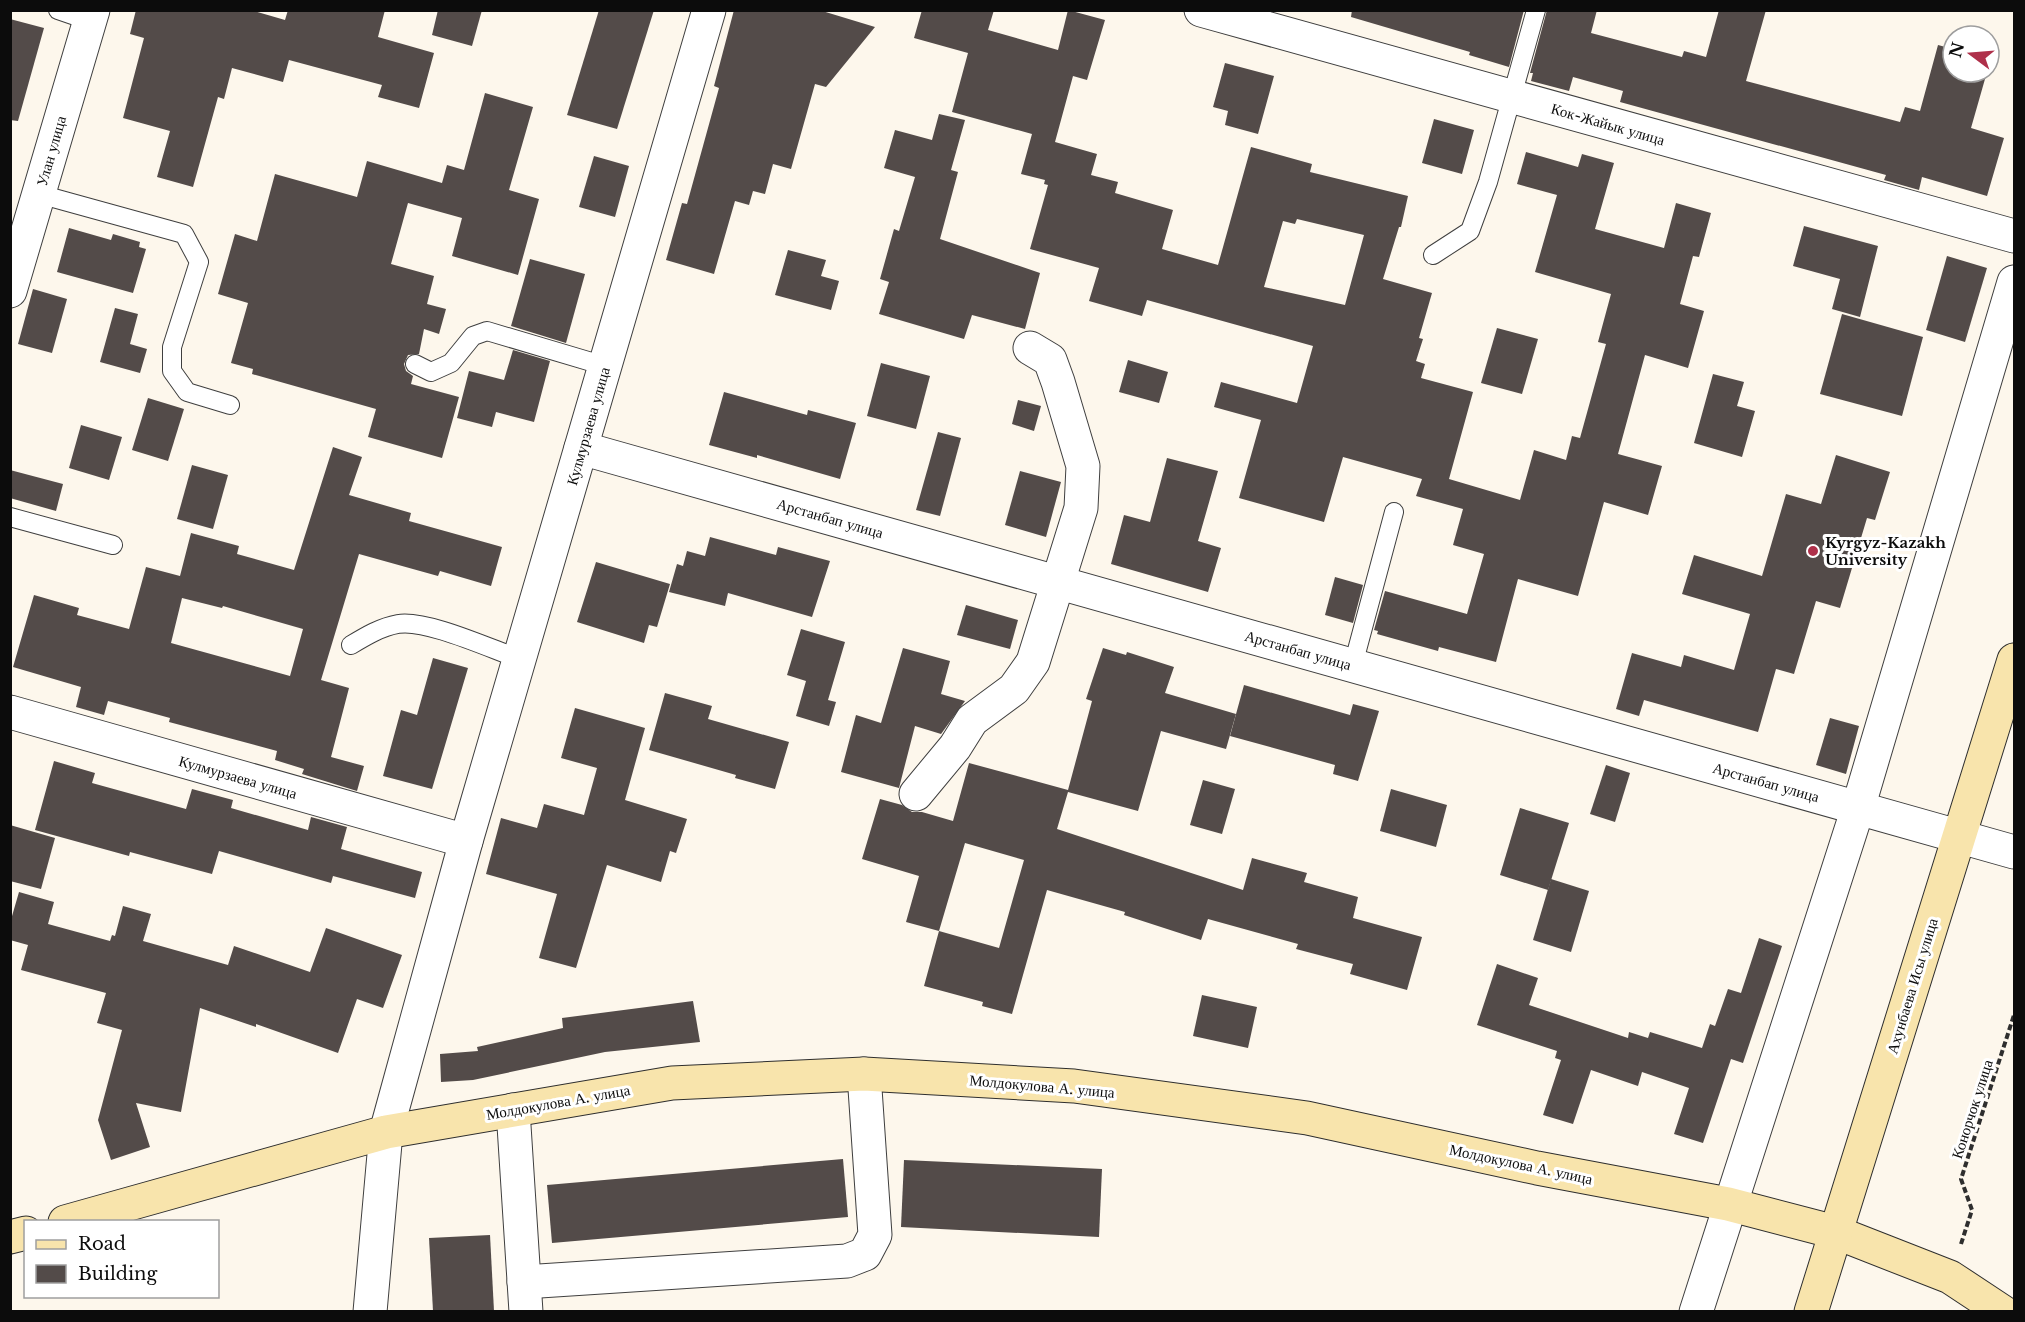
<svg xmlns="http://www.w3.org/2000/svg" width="2025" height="1322" font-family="'Libre Baskerville',serif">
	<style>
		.building { fill: #534b49; fill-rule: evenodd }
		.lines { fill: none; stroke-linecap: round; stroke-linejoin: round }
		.lane-casing { stroke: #3f3f3f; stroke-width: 20 }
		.street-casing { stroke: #3f3f3f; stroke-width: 35 }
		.secondary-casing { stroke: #2e2e2e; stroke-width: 35 }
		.path { stroke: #2e2e2e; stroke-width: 4; stroke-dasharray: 6 3; stroke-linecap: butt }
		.lane { stroke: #fff; stroke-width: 18 }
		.street { stroke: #fff; stroke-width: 33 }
		.secondary { stroke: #f8e4ac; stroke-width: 33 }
		.poi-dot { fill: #af304a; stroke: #fff; stroke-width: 2 }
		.labels { text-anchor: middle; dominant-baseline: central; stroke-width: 6; stroke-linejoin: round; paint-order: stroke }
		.street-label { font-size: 15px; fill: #0c0c0c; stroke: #fff }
		.poi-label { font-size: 15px; font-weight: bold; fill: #0c0c0c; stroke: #fff; text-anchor: start }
	</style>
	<rect width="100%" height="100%" fill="#fdf7ec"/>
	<!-- building -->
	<g class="building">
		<path d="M 136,10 L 251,10 L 285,20 L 288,10 L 385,10 L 378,37 L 434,53 L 419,108 L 378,97 L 382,85 L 289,60 L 283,82 L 232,68 L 224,99 L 218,97 L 193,187 L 157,177 L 170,131 L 123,118 L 144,38 L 130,34 Z"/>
		<path d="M 438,10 L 482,10 L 472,46 L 432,35 Z"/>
		<path d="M 599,10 L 654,10 L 617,129 L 567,115 Z"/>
		<path d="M 734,10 L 819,10 L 875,27 L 826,87 L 815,84 L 791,169 L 773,164 L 765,194 L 753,191 L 749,205 L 735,201 L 714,274 L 666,260 L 682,203 L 687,204 L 719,88 L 714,86 Z"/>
		<path d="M 922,10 L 994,10 L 988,30 L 1058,50 L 1068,10 L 1105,20 L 1087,80 L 1073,76 L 1055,142 L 1097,154 L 1091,175 L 1118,182 L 1115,193 L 1173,210 L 1162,249 L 1218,265 L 1251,147 L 1312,164 L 1310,172 L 1408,196 L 1401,227 L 1399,227 L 1383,279 L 1432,293 L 1419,338 L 1423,339 L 1416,361 L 1425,364 L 1421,378 L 1473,392 L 1449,479 L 1520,500 L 1534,450 L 1566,460 L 1572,436 L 1580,438 L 1606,344 L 1598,342 L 1611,294 L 1535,272 L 1557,195 L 1517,184 L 1526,152 L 1578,167 L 1582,154 L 1614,163 L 1595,229 L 1664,248 L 1676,203 L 1711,213 L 1699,257 L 1693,256 L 1680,304 L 1704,311 L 1688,368 L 1645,355 L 1618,454 L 1662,466 L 1648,515 L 1604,502 L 1578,596 L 1518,579 L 1496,662 L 1439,647 L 1438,651 L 1377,634 L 1378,631 L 1374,630 L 1385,591 L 1467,614 L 1484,554 L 1453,545 L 1463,509 L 1416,496 L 1422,479 L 1343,457 L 1324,522 L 1239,498 L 1261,420 L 1214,407 L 1221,382 L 1297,403 L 1313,346 L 1147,300 L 1142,316 L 1089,301 L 1099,268 L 1030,249 L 1048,185 L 1044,184 L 1045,180 L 1021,174 L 1032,134 L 952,112 L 968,53 L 914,38 ZM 1297,219 L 1364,235 L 1345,305 L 1264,287 L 1283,221 L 1295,224 Z"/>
		<path d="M 1352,10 L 1524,10 L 1509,67 L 1469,55 L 1470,52 L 1351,17 Z"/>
		<path d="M 1547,10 L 1597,10 L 1591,33 L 1682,57 L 1684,51 L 1706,57 L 1719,10 L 1766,10 L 1746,81 L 1900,122 L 1905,107 L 1920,111 L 1938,45 L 1953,49 L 1953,72 L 1987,72 L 1971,128 L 2004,138 L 1987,196 L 1922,177 L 1919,190 L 1884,180 L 1886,175 L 1620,102 L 1623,91 L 1573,77 L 1569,91 L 1531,81 L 1533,73 L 1530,73 Z"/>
		<path d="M 10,19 L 44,28 L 18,121 L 10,120 Z"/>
		<path d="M 1225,63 L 1274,76 L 1258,134 L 1225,125 L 1228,111 L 1213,107 Z"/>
		<path d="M 485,93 L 533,107 L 509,190 L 539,199 L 518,275 L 452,256 L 462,218 L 408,203 L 391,264 L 434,276 L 427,304 L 446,309 L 439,334 L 424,329 L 419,354 L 408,355 L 404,364 L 406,371 L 413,376 L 411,384 L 459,397 L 442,458 L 368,437 L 376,409 L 252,374 L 253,369 L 231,363 L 248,303 L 218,294 L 235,234 L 257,241 L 275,174 L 357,197 L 367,161 L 442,183 L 447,165 L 464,170 Z"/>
		<path d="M 939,114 L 965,120 L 951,170 L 958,172 L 940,239 L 1040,273 L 1025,329 L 972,315 L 964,339 L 879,314 L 889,282 L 880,279 L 894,229 L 899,231 L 915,177 L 884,168 L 895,130 L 932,140 Z"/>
		<path d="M 1434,119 L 1474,130 L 1462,174 L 1422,163 Z"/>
		<path d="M 594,156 L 629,166 L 615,217 L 579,207 Z"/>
		<path d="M 1804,226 L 1878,246 L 1860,317 L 1832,309 L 1840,279 L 1793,266 Z"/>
		<path d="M 69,228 L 111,240 L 113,234 L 140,242 L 139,247 L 146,249 L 133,293 L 57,272 Z"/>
		<path d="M 788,250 L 826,260 L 821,276 L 839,281 L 831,310 L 775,295 Z"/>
		<path d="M 1947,256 L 1987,268 L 1965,342 L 1926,330 Z"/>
		<path d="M 530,259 L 585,274 L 566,343 L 511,326 Z"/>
		<path d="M 33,289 L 67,299 L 52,353 L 18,344 Z"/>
		<path d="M 115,308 L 138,314 L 130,344 L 147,349 L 140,373 L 100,362 Z"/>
		<path d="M 1842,314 L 1923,337 L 1902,416 L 1820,394 Z"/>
		<path d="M 1497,328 L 1538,339 L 1522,394 L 1481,383 Z"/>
		<path d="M 513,350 L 550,361 L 534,422 L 496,412 L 492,427 L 457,418 L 469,371 L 504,380 Z"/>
		<path d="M 1128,360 L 1168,372 L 1159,403 L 1119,392 Z"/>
		<path d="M 881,363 L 930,376 L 916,429 L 867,416 Z"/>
		<path d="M 1713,374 L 1744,382 L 1737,406 L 1755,411 L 1742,457 L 1694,443 Z"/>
		<path d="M 724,392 L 807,415 L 808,410 L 856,423 L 840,479 L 757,455 L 757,458 L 709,445 Z"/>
		<path d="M 148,398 L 184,409 L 168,461 L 132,450 Z"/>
		<path d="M 1018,400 L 1041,406 L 1034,431 L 1012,424 Z"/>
		<path d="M 81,425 L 122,437 L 109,480 L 69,468 Z"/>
		<path d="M 938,432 L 961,438 L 940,516 L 916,510 Z"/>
		<path d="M 333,447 L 362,457 L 349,495 L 411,513 L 409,521 L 502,547 L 491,586 L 440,571 L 438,576 L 359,554 L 321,680 L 349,688 L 331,757 L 364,766 L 357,791 L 302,774 L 304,769 L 275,760 L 277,751 L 169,722 L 170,718 L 108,701 L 104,715 L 76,707 L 81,687 L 13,667 L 34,595 L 79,608 L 77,615 L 129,629 L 146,567 L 180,576 L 191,533 L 239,546 L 237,554 L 294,570 ZM 182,598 L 222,608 L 223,606 L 303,629 L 290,676 L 171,643 Z"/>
		<path d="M 1836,455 L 1890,472 L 1875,520 L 1867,518 L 1840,608 L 1816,601 L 1794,674 L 1776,669 L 1758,732 L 1644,700 L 1639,716 L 1616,709 L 1632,653 L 1681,667 L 1684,655 L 1734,670 L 1750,614 L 1682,594 L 1694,555 L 1762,576 L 1786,494 L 1821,504 Z"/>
		<path d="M 1167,458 L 1218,471 L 1198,541 L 1221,548 L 1208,592 L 1111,564 L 1124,515 L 1150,522 Z"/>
		<path d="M 192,465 L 228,475 L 213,529 L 177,519 Z"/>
		<path d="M 10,470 L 63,484 L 56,511 L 10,498 Z"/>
		<path d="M 1020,471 L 1061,482 L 1046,537 L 1005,525 Z"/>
		<path d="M 710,537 L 776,555 L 778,547 L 830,561 L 812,617 L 728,593 L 725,606 L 669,592 L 677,564 L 683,566 L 687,551 L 705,556 Z"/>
		<path d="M 596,562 L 670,584 L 657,627 L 649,625 L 644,643 L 577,622 Z"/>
		<path d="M 1335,577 L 1363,585 L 1353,623 L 1325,615 Z"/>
		<path d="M 966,605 L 1018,620 L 1010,649 L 957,635 Z"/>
		<path d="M 801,629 L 845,642 L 828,700 L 836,702 L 829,726 L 796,716 L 806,681 L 787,675 Z"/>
		<path d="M 903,648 L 950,661 L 941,694 L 965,701 L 941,734 L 915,726 L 899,788 L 841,772 L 856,715 L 881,723 Z"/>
		<path d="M 1103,648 L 1126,655 L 1127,652 L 1174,667 L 1165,693 L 1236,714 L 1226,749 L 1161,731 L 1138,811 L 1068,792 L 1057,829 L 1243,890 L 1252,858 L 1307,873 L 1304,882 L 1358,897 L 1353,918 L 1422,937 L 1407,990 L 1350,974 L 1353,964 L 1296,949 L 1298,944 L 1208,919 L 1201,940 L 1124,915 L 1125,912 L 1047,890 L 1012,1014 L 982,1006 L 983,1002 L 924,986 L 939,931 L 906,922 L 919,876 L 862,859 L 880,799 L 902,805 L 912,812 L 922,812 L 953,821 L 969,763 L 1068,790 L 1092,701 L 1086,699 ZM 965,843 L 1024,860 L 999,948 L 939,931 Z"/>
		<path d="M 433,658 L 468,668 L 432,789 L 383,776 L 401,710 L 417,715 Z"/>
		<path d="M 1244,685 L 1350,715 L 1353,704 L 1379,711 L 1358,781 L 1333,774 L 1335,765 L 1230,736 Z"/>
		<path d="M 665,693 L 712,706 L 708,719 L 789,742 L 775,789 L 735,778 L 736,775 L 649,750 Z"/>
		<path d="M 575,708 L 645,728 L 625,800 L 687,819 L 676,853 L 670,851 L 661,882 L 607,865 L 576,968 L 539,958 L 557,894 L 486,874 L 501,818 L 537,828 L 544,804 L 584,815 L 597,768 L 561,758 Z"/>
		<path d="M 1830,718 L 1859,726 L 1846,774 L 1816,765 Z"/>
		<path d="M 54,761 L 95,773 L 92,783 L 186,809 L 192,789 L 233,800 L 231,808 L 308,830 L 311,817 L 347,827 L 341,849 L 422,872 L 415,898 L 333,876 L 331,883 L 219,851 L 212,874 L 130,852 L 129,856 L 35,830 Z"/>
		<path d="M 1606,765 L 1630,773 L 1615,822 L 1590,814 Z"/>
		<path d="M 1203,780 L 1235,789 L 1222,834 L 1190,825 Z"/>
		<path d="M 1391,789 L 1447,805 L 1436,847 L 1380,831 Z"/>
		<path d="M 1520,808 L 1569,823 L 1548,890 L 1500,875 Z"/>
		<path d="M 10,825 L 55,838 L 41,889 L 10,881 Z"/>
		<path d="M 1551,879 L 1589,891 L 1571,952 L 1533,940 Z"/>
		<path d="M 19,892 L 54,902 L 48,924 L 110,941 L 112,935 L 115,936 L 123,906 L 151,914 L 143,941 L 228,965 L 234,946 L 310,972 L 326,928 L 402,955 L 383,1008 L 357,999 L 338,1053 L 256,1024 L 256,1027 L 200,1008 L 181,1112 L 136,1103 L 150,1147 L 111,1160 L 98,1120 L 122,1030 L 97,1023 L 106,993 L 21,970 L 28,945 L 10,940 L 10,923 Z"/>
		<path d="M 1759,938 L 1782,946 L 1743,1063 L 1731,1059 L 1703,1143 L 1674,1134 L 1689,1088 L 1642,1072 L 1638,1086 L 1591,1070 L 1573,1124 L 1543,1115 L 1561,1060 L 1555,1058 L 1557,1051 L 1477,1025 L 1497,964 L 1538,978 L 1529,1005 L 1628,1038 L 1629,1032 L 1648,1038 L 1650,1032 L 1702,1048 L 1710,1024 L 1715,1026 L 1728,989 L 1741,993 Z"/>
		<path d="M 1202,995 L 1257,1007 L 1248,1048 L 1193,1036 Z"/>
		<path d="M 693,1001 L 700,1042 L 605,1052 L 473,1080 L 441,1082 L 440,1054 L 478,1051 L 477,1047 L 563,1028 L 562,1018 Z"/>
		<path d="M 843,1159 L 848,1217 L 552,1243 L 547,1185 Z"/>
		<path d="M 904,1160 L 1102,1169 L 1099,1237 L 901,1227 Z"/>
		<path d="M 490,1235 L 494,1311 L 433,1311 L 429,1238 Z"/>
	</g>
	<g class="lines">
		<!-- lane casing -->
		<g class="lane-casing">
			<g id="lane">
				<path d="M 58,10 L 90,21"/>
				<path d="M 39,194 L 184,234 L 199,262 L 172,347 L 172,371 L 187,392 L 230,405"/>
				<path d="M 1433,255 L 1470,231 L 1488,182 L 1536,10"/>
				<path d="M 415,364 L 431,372 L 451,363 L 473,336 L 487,331 L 605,366"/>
				<path d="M 10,517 L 113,545"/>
				<path d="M 351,645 C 366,636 381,627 398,624 C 426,619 491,649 520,659"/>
				<path d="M 1353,665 L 1394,512"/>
			</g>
		</g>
		<!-- street casing -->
		<g class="street-casing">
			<g id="street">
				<path d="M 1201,10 L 2014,236"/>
				<path d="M 10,291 L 93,10"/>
				<path d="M 581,448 L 2014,852"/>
				<path d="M 10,712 L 466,841"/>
				<path d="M 916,794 L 955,747 L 972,720 L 1014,689 L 1033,662 L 1081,508 L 1083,466 L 1058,382 L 1050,360 L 1030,348"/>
				<path d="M 513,1110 L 526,1312"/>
				<path d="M 524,1282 L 847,1261 L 865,1254 L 875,1235 L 864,1074"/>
				<path d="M 370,1312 L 386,1132 L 466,841 L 709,10"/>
				<path d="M 1696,1312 L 1858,808 L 2014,282"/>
			</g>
		</g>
		<!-- secondary casing -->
		<g class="secondary-casing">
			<g id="secondary">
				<path d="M 65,1222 L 386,1132 L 672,1083 L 864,1074 L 1074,1086 L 1307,1118 L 1537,1168 L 1728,1204 L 1835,1232 L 1950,1277 L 2003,1312"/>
				<path d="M 10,1237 L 26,1233"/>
				<path d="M 1811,1312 L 2014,660"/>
			</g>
		</g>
		<!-- path -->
		<path class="path" d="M 1961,1244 L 1972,1210 L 1961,1179 L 2014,1015"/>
		<!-- lane -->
		<use href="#lane" class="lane"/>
		<!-- street -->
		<use href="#street" class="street"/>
		<!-- secondary -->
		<use href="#secondary" class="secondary"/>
	</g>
	<!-- markers -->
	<circle class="poi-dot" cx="1813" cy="551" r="6"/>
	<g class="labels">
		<!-- street labels -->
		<g class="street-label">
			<text transform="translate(1608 124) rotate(16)">Кок-Жайык улица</text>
			<text transform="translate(51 151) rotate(-74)">Улан улица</text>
			<text transform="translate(588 426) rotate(-74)">Кулмурзаева улица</text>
			<text transform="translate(830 518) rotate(16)">Арстанбап улица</text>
			<text transform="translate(1298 650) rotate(16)">Арстанбап улица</text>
			<text transform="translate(238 777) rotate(16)">Кулмурзаева улица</text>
			<text transform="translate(1766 782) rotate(16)">Арстанбап улица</text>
			<text transform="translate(1912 986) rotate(-73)">Ахунбаева Исы улица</text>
			<text transform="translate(1042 1086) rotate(5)">Молдокулова А. улица</text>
			<text transform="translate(558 1102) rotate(-10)">Молдокулова А. улица</text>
			<text transform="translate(1972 1109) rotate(-72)">Конорчок улица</text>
			<text transform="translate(1521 1164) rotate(12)">Молдокулова А. улица</text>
		</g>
		<!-- poi labels -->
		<g class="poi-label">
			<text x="1825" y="542">Kyrgyz-Kazakh<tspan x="1825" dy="17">University</tspan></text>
		</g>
	</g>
	<!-- border -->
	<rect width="2025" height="1322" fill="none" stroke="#0c0c0c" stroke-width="24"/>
	<!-- legend -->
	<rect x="24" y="1220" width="195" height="78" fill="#ffffff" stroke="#9e9e9e" stroke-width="1.5"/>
	<rect x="36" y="1240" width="30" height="9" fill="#f8e4ac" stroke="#9e9e9e" stroke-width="1.5"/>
	<text x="78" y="1250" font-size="18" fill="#0c0c0c">Road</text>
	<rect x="36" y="1265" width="30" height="18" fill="#534b49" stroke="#9e9e9e" stroke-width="1.5"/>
	<text x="78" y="1280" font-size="18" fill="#0c0c0c">Building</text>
	<!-- north arrow -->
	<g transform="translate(1971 54) rotate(286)"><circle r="28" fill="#ffffff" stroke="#9e9e9e" stroke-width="1.5"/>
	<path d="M0-4.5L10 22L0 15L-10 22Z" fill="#af304a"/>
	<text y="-9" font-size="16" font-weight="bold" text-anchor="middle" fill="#0c0c0c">N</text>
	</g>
</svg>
